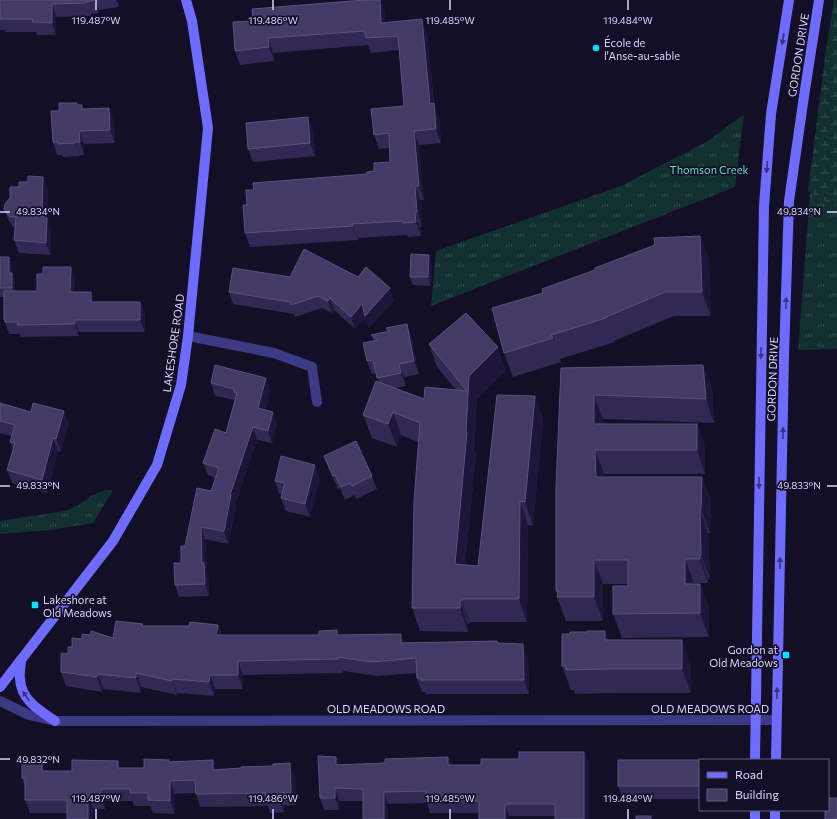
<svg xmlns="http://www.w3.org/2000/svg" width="837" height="819" font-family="Commissioner,sans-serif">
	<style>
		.grass { fill: url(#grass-tufts) }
		.wetland { fill: url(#wetland-marsh) }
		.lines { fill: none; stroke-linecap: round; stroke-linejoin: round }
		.street { stroke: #3d3a85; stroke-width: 10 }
		.secondary { stroke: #6f6bff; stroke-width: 10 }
		.wall { fill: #312854 }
		.shaded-wall { fill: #1d163a }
		.building { fill: #433a66; stroke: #5a527e }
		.oneway { fill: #38347d }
		.ticks { fill: none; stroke: #d9d4ff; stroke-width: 1.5 }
		.poi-dot { fill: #00e5ff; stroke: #130f26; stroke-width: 1.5 }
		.labels { text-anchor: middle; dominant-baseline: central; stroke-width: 3.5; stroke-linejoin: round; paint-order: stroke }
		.poi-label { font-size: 11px; fill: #d9d4ff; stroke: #130f26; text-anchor: start }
		.street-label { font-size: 11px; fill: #d9d4ff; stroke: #130f26 }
		.park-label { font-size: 11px; fill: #5fe0c0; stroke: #130f26 }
		.ticks-label { font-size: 10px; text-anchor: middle; fill: #d9d4ff; stroke: #130f26; stroke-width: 3.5; stroke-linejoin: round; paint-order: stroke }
	</style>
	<defs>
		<pattern id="grass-tufts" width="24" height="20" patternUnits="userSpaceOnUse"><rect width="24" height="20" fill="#12302f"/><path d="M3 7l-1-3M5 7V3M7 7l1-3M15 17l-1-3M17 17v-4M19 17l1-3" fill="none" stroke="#344d4e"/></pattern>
		<pattern id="wetland-marsh" width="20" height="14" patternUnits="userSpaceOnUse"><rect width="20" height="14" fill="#12302f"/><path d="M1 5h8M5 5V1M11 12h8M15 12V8" fill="none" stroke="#344d4e"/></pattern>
	</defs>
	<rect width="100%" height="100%" fill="#130f26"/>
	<!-- grass -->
	<g class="grass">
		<path d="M 837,0 L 837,349 L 798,350 L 810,193 L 816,142 Z"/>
		<path d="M 744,114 L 735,187 L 431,306 L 436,251 L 621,186 L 708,141 Z"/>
		<path d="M 105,490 L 113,490 L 93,523 L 51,530 L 0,534 L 0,521 L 65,511 L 79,505 L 91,496 Z"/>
	</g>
	<!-- wetland -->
	<path class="wetland" d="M 834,0 L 837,0 L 837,207 L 808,191 L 826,49 Z"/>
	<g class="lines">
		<!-- street -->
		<g class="street">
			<path d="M 188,336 L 274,353 L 312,367 L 317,402"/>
			<path d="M 0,701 L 29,715 L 55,721 L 776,720"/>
		</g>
		<!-- secondary -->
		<g class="secondary">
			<path d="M 21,660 C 21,666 19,673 20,679 C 21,700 39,710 55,721"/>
			<path d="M 0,687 L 113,541 L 157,465 L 181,385 L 188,336 L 208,128 L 192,21 L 186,0"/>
			<path d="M 755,760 L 764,206 L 771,114 L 789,0"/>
			<path d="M 776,760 L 784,356 L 789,201 L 804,96 L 819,0"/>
			<path d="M 755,819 L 755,810"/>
			<path d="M 775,819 L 775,810"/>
		</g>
	</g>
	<!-- wall -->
	<g class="wall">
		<path d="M 0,0 L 118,0 L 119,7 L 99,10 L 99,13 L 91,14 L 91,16 L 56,17 L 56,35 L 37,35 L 36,32 L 5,32 L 5,30 L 0,30 Z"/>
		<path d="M 364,0 L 380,0 L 385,13 L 385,23 L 427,33 L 434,103 L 439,118 L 441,143 L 419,145 L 424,200 L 420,200 L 422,227 L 420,227 L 421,236 L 408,237 L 407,235 L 358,238 L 358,240 L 250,247 L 245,233 L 247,205 L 254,190 L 367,174 L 374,171 L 390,162 L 390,148 L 379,149 L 374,135 L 404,106 L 399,50 L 371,53 L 368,45 L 273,53 L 274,61 L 240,65 L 235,51 L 253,21 Z"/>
		<path d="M 77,103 L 77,105 L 83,109 L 114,121 L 115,143 L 84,144 L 84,155 L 80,155 L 80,156 L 63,157 L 62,155 L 57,155 L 53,142 L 59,111 Z"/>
		<path d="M 313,130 L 315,156 L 253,162 L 248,149 Z"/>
		<path d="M 48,189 L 47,218 L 51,231 L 51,255 L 19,253 L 14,240 L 15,229 L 9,221 L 4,209 Z"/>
		<path d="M 700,236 L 709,260 L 711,316 L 674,316 L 614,341 L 615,342 L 560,359 L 561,362 L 513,377 L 504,353 L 543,293 Z"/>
		<path d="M 0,257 L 12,266 L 12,275 L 15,282 L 15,291 L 37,291 L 75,279 L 75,292 L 91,292 L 94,302 L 140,302 L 145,314 L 145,332 L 79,332 L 79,336 L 21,337 L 20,334 L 9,334 L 4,319 L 4,297 L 0,297 Z"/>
		<path d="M 432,264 L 431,286 L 413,285 L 410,277 Z"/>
		<path d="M 229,292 L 394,300 L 369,328 L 365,318 L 355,329 L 334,310 L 332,313 L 322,308 L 295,317 L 294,314 L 233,304 Z"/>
		<path d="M 407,324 L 411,337 L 419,374 L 404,377 L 406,386 L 395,388 L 424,399 L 456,390 L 437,367 L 429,344 L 506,370 L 477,399 L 474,451 L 476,455 L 465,565 L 478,566 L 535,396 L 543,419 L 533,526 L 528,525 L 527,622 L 470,622 L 470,624 L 468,624 L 468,632 L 420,631 L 412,608 L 418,442 L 401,435 L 397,447 L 372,438 L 363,415 L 379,382 L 376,373 L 372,374 L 367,361 L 374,341 L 371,335 L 387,332 L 386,328 Z"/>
		<path d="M 703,365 L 712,389 L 714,423 L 603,419 L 603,424 L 697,424 L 705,448 L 705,474 L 604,474 L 604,477 L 702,477 L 711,501 L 710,533 L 708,533 L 710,579 L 708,579 L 708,583 L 694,583 L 694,584 L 700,584 L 709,608 L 709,637 L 622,638 L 613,614 L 628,586 L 628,584 L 603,584 L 603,621 L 566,621 L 557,597 L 558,594 L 556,591 L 561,368 Z"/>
		<path d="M 266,378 L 270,390 L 265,410 L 277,424 L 272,443 L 257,440 L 235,505 L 236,508 L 228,544 L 205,539 L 207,570 L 208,575 L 209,596 L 179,597 L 175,585 L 181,563 L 185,546 L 211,491 L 215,478 L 208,475 L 203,463 L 226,433 L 235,400 L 215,396 L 211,383 Z"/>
		<path d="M 0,403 L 31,412 L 64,411 L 68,424 L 61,452 L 58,451 L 47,493 L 12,483 L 7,470 L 13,449 L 10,442 L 12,436 L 0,433 Z"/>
		<path d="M 324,456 L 372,476 L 377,489 L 356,499 L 355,495 L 345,500 L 340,488 L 338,489 L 329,469 Z"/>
		<path d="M 320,478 L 310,517 L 286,511 L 281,498 L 282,494 L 279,494 L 275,481 Z"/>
		<path d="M 218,625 L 222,635 L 339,635 L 401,634 L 404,643 L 497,641 L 498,643 L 528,658 L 529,694 L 426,694 L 426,692 L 422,692 L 417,678 L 416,673 L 377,676 L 343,671 L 343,673 L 243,675 L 243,689 L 215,689 L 214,696 L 177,693 L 177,695 L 141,687 L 141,693 L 103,689 L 102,692 L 66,686 L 61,672 L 68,654 L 72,647 L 82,639 L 113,638 L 144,626 L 189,626 Z"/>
		<path d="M 605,631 L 608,640 L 691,664 L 691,693 L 614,693 L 575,694 L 574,690 L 571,690 L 562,666 L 570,634 Z"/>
		<path d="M 584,752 L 589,764 L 589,819 L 555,819 L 555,816 L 509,816 L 509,819 L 479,813 L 430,813 L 427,803 L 388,804 L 388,819 L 363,819 L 363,801 L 339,801 L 339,810 L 324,810 L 320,798 L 336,757 L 338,765 L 385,763 L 448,757 L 451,765 L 481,765 L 519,759 Z"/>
		<path d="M 169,760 L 170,762 L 213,760 L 216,770 L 295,775 L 296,805 L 283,806 L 284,812 L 270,813 L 268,806 L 200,807 L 196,793 L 175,794 L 175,814 L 153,813 L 150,806 L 134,806 L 133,801 L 105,801 L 105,809 L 93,809 L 93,819 L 67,813 L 30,813 L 25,800 L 25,787 L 22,778 L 46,771 L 72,771 L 118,761 L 121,768 L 144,768 Z"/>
		<path d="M 700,760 L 700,799 L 623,799 L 618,786 Z"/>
	</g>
	<!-- shaded-wall -->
	<g class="shaded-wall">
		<path d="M 94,0 L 95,0 L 99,10 L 99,13 Z"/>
		<path d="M 116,0 L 118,0 L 119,7 Z"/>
		<path d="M 380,0 L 385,13 L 387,37 L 381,23 Z"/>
		<path d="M 52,4 L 56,17 L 56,35 L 52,23 Z"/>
		<path d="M 422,19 L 427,33 L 435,118 L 430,104 Z"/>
		<path d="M 268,38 L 273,53 L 274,61 L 269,47 Z"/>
		<path d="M 434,103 L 439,118 L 441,143 L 436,129 Z"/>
		<path d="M 109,108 L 114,121 L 115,143 L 110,130 Z"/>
		<path d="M 308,117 L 313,130 L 315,156 L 310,143 Z"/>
		<path d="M 79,131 L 84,144 L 84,155 L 80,142 Z"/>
		<path d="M 414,131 L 419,145 L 424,200 L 419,186 Z"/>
		<path d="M 75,142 L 80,155 L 80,156 L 75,143 Z"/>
		<path d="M 43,177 L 48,189 L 47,219 L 47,218 L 51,231 L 51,255 L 46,243 L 42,216 Z"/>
		<path d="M 415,186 L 420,200 L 422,227 L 417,212 Z"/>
		<path d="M 415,213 L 420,227 L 421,236 L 416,222 Z"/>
		<path d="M 352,224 L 358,238 L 358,240 L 353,226 Z"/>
		<path d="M 700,236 L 709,260 L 711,316 L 702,292 Z"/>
		<path d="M 429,255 L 432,264 L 431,286 L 428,277 Z"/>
		<path d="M 9,257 L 12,266 L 12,275 L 15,282 L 15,297 L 12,288 L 9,273 Z"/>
		<path d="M 71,267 L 75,279 L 75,304 L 70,292 Z"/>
		<path d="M 390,288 L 394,300 L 369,328 L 365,318 L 355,329 L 351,317 L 362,304 Z"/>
		<path d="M 91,292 L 95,304 L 91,302 Z"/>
		<path d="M 330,298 L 334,310 L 332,313 L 328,301 Z"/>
		<path d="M 140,302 L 145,314 L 145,332 L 140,320 Z"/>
		<path d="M 75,320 L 79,332 L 79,336 L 75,324 Z"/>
		<path d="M 407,324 L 411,337 L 419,374 L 414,361 Z"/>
		<path d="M 498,347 L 506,370 L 477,399 L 474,451 L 476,455 L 463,587 L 455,564 L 466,432 L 469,376 Z"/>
		<path d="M 399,364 L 404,377 L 406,386 L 401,373 Z"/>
		<path d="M 703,365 L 712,389 L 714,423 L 706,399 Z"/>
		<path d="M 266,378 L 270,390 L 262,420 L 258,408 Z"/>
		<path d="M 594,395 L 603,419 L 603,448 L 594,424 Z"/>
		<path d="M 535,396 L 543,419 L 533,526 L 525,502 Z"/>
		<path d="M 64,411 L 68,424 L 61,452 L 56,439 Z"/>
		<path d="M 273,412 L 277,424 L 272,443 L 268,431 Z"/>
		<path d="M 393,412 L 401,435 L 397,447 L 388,424 Z"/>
		<path d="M 697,424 L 705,448 L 705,474 L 697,450 Z"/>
		<path d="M 253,427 L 257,440 L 235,505 L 236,508 L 228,544 L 224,531 L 230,495 Z"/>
		<path d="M 53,438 L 58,451 L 47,493 L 42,480 Z"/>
		<path d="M 595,450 L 604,474 L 604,501 L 596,477 Z"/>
		<path d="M 315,465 L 320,478 L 310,517 L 305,504 Z"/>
		<path d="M 702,477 L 711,501 L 710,533 L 701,509 Z"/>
		<path d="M 520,501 L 528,525 L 527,622 L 519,599 Z"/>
		<path d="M 700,509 L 708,533 L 710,579 L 701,555 Z"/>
		<path d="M 201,527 L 205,539 L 207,570 L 208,575 L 209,596 L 205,584 L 202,563 Z"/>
		<path d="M 700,555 L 708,579 L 708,583 L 700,559 Z"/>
		<path d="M 685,559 L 694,583 L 694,608 L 685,584 Z"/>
		<path d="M 594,560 L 603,584 L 603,621 L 594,597 Z"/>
		<path d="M 700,584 L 709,608 L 709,637 L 700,613 Z"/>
		<path d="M 461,599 L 470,622 L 470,624 L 461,601 Z"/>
		<path d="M 460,601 L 468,624 L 468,632 L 460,608 Z"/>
		<path d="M 218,625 L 223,639 L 216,635 Z"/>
		<path d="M 605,631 L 614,655 L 605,640 Z"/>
		<path d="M 401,634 L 406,649 L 401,643 Z"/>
		<path d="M 682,640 L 691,664 L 691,693 L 682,669 Z"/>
		<path d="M 523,644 L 528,658 L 529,694 L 524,680 Z"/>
		<path d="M 238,661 L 243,675 L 243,689 L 238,675 Z"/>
		<path d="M 136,673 L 141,687 L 141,693 L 136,678 Z"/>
		<path d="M 98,674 L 103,689 L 102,692 L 97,677 Z"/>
		<path d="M 210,675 L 215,689 L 214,696 L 209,682 Z"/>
		<path d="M 172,679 L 177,693 L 177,695 L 172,681 Z"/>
		<path d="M 584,752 L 589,764 L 589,819 L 584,819 Z"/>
		<path d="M 336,757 L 340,769 L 336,765 Z"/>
		<path d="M 448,757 L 453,769 L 448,765 Z"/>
		<path d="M 42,758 L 46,771 L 42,771 Z"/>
		<path d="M 213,760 L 217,773 L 213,770 Z"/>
		<path d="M 118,761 L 123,773 L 118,768 Z"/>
		<path d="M 290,763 L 295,775 L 296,805 L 291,793 Z"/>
		<path d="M 170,781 L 175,794 L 175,814 L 170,801 Z"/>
		<path d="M 335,788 L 339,801 L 339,810 L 335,798 Z"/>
		<path d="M 101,789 L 105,801 L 105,809 L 101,796 Z"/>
		<path d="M 384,792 L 388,804 L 388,819 L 384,819 Z"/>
		<path d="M 279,793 L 283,806 L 284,812 L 279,800 Z"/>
		<path d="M 88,796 L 93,809 L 93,819 L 88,819 Z"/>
		<path d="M 505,804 L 509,816 L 509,819 L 505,819 Z"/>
	</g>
	<!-- building -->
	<g class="building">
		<path d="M 0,0 L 95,0 L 86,2 L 87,3 L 52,4 L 52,23 L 32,22 L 33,19 L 0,19 Z"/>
		<path d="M 364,0 L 380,0 L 381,23 L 422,19 L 430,104 L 434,103 L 436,129 L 414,131 L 419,186 L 415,186 L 417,212 L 415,213 L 416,222 L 403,223 L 403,221 L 352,224 L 353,226 L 245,233 L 243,205 L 247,205 L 246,190 L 254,190 L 253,183 L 367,174 L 367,172 L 374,171 L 374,163 L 390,162 L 389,133 L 374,135 L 371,109 L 404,106 L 398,36 L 366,38 L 365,31 L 268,38 L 269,47 L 235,51 L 233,22 L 253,21 L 252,9 Z"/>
		<path d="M 59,103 L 77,103 L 77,105 L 82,105 L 82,109 L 109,108 L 110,130 L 79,131 L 80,142 L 75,142 L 75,143 L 58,144 L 58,142 L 53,142 L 51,111 L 59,111 Z"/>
		<path d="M 308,117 L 310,143 L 248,149 L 246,123 Z"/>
		<path d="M 28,176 L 43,177 L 42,216 L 45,216 L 45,218 L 47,218 L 46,243 L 14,240 L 16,217 L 10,217 L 4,209 L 5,204 L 10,198 L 10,187 L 19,187 L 19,182 L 28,182 Z"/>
		<path d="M 700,236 L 702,292 L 665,292 L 606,317 L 606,318 L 551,335 L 553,338 L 504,353 L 492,308 L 543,293 L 542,289 L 595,270 L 595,268 L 655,245 L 654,238 Z"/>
		<path d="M 304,249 L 358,277 L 366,267 L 390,288 L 365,316 L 362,304 L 351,317 L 330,298 L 328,301 L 318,296 L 291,305 L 290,302 L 229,292 L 233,268 L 290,277 Z"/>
		<path d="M 411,254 L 429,255 L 428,277 L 410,277 Z"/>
		<path d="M 0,257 L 9,257 L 9,273 L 12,273 L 12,288 L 0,288 Z"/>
		<path d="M 43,267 L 71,267 L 70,292 L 91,292 L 91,302 L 140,302 L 140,320 L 75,320 L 75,324 L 17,325 L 18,322 L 5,322 L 4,319 L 4,291 L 37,291 L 37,274 L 43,274 Z"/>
		<path d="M 466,313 L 498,347 L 469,376 L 466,432 L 467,432 L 455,564 L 478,566 L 497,395 L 535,396 L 525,502 L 520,501 L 519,599 L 461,599 L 461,601 L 460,601 L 460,608 L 412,608 L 414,501 L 420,423 L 393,412 L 388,424 L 363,415 L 376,381 L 424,399 L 425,387 L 467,391 L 429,344 Z"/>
		<path d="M 407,324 L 414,361 L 399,364 L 401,373 L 377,378 L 373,360 L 367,361 L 363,343 L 378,340 L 371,335 L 390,331 L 386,328 Z"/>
		<path d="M 215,365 L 266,378 L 258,408 L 273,412 L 268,431 L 253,427 L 230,495 L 231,495 L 224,531 L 201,527 L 202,563 L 204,563 L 205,584 L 175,585 L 174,563 L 181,563 L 181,546 L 185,546 L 197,488 L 211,491 L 219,468 L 203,463 L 215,429 L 226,433 L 237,393 L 234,392 L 234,389 L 211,383 Z"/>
		<path d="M 703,365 L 706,399 L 594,395 L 594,424 L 697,424 L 697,450 L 595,450 L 596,477 L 702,477 L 701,509 L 700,509 L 701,555 L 700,555 L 700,559 L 685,559 L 685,584 L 700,584 L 700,613 L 613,614 L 613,586 L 628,586 L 628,560 L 594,560 L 594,597 L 557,597 L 558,591 L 556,591 L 556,487 L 561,368 Z"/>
		<path d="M 0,403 L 31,412 L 33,403 L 64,411 L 56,439 L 53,438 L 42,480 L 7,470 L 15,443 L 10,442 L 15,425 L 0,421 Z"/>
		<path d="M 356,441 L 372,476 L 352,486 L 350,483 L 341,487 L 335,475 L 333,476 L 324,456 Z"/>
		<path d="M 281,456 L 315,465 L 305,504 L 281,498 L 285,483 L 275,481 Z"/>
		<path d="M 116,621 L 143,624 L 142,626 L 189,626 L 190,622 L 218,625 L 216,635 L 319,635 L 319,631 L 337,630 L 337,635 L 401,634 L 401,643 L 497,641 L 497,643 L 523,644 L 524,680 L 421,680 L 421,678 L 417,678 L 416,658 L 372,662 L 337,657 L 338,659 L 238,661 L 238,675 L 210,675 L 209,682 L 172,679 L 172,681 L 136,673 L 136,678 L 98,674 L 97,677 L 61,672 L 61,653 L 68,654 L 68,647 L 72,647 L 72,638 L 82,639 L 82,634 L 90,635 L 91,631 L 113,638 Z"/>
		<path d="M 587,631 L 605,631 L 605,640 L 682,640 L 682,669 L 605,669 L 566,670 L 566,666 L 562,666 L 562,634 L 570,634 L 570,632 L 587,632 Z"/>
		<path d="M 519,752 L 584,752 L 584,819 L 555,819 L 555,804 L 505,804 L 505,819 L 479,819 L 479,801 L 426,801 L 426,791 L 384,792 L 384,819 L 363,819 L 363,789 L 335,788 L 335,798 L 320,798 L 318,756 L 336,757 L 336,765 L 385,763 L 385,759 L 448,757 L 448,765 L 481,765 L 481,759 L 519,759 Z"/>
		<path d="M 22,758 L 42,758 L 42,771 L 72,771 L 72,760 L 118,761 L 118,768 L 144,768 L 144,759 L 169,760 L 169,762 L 213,760 L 213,770 L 241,768 L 241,767 L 273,766 L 273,764 L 290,763 L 291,793 L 279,793 L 279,800 L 266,800 L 265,793 L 196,794 L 195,780 L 170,781 L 170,801 L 148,800 L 148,793 L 130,793 L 130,789 L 101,789 L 101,796 L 88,796 L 88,819 L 67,819 L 67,800 L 25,800 L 25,778 L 22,778 Z"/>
		<rect x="618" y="760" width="82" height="26"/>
		<path d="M 828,798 L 837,798 L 837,819 L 825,819 L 825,810 L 828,810 Z"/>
		<rect x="636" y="816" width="15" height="3"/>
	</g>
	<!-- one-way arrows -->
	<defs><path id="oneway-solid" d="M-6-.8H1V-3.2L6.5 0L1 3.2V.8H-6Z"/></defs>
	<g class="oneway">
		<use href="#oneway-solid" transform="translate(783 39) rotate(99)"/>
		<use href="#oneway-solid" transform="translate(767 167) rotate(94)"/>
		<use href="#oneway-solid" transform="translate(786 303) rotate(-88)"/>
		<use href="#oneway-solid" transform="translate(761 353) rotate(91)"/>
		<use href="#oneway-solid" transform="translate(783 433) rotate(-89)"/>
		<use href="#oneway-solid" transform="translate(759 483) rotate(91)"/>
		<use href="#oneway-solid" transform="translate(780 563) rotate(-89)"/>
		<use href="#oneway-solid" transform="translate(777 693) rotate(-89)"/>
		<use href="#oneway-solid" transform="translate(26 696) rotate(-125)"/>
	</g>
	<!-- ticks -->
	<path class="ticks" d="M 96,0 L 96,10M 273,0 L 273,10M 450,0 L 450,10M 628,0 L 628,10M 0,212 L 10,212M 827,212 L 837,212M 0,486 L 10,486M 827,486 L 837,486M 0,759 L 10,759M 96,809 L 96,819M 273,809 L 273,819M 450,809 L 450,819M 628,809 L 628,819"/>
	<!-- markers -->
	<g class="poi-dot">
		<circle cx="596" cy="48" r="4"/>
		<rect x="31" y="601" width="8" height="8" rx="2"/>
		<rect x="782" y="651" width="8" height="8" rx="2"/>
	</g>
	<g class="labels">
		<!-- poi labels -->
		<g class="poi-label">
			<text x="604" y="42">École de<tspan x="604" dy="13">l'Anse-au-sable</tspan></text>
			<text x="43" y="599">Lakeshore at<tspan x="43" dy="13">Old Meadows</tspan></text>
			<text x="778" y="649" text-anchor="end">Gordon at<tspan x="778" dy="13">Old Meadows</tspan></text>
		</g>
		<!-- street labels -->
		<g class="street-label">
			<text transform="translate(798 55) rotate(-81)">GORDON DRIVE</text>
			<text transform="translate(173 343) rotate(-82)">LAKESHORE ROAD</text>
			<text transform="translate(772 379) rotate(-88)">GORDON DRIVE</text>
			<text x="386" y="708">OLD MEADOWS ROAD</text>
			<text x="710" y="708">OLD MEADOWS ROAD</text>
		</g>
		<!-- park labels -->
		<g class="park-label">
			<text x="709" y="169">Thomson Creek</text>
		</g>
	</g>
	<g class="ticks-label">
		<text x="96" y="24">119.487°W</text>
		<text x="273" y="24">119.486°W</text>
		<text x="450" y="24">119.485°W</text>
		<text x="628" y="24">119.484°W</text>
		<text x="38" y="215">49.834°N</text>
		<text x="799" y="215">49.834°N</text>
		<text x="38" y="489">49.833°N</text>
		<text x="799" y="489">49.833°N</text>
		<text x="38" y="763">49.832°N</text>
		<text x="96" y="802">119.487°W</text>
		<text x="273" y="802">119.486°W</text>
		<text x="450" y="802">119.485°W</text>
		<text x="628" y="802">119.484°W</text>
	</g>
	<!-- legend -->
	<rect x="699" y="759" width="130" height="52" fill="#130f26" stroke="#625e7d"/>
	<rect x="707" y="772" width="20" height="6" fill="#6f6bff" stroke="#625e7d"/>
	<text x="735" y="779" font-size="12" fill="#d9d4ff">Road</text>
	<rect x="707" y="789" width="20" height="12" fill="#433a66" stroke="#625e7d"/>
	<text x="735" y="799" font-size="12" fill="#d9d4ff">Building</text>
</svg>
